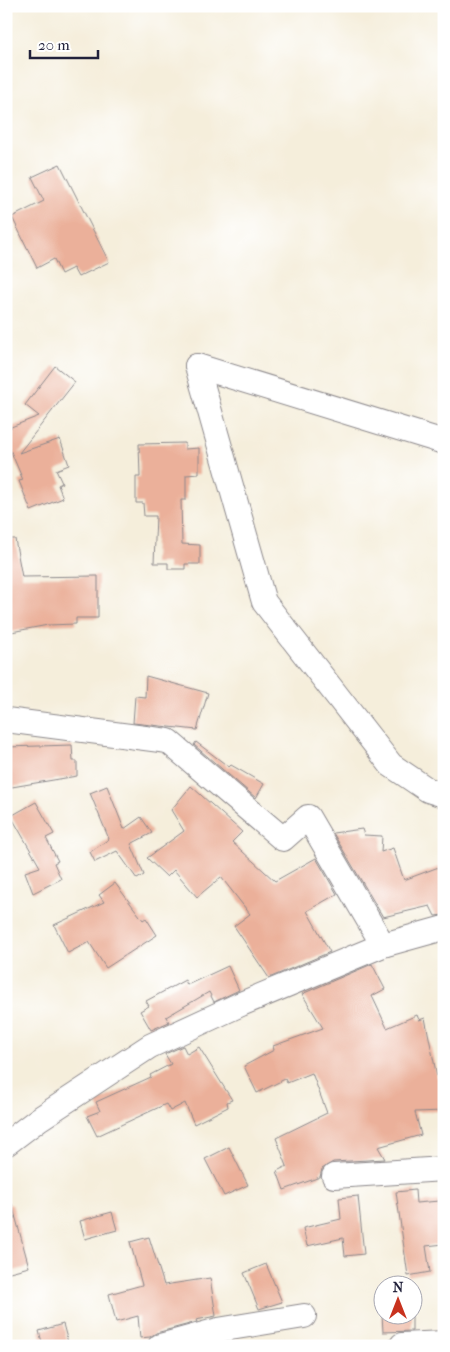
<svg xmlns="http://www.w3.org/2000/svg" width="450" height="1352" font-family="'IM FELL French Canon',serif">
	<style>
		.building { fill: #ebb09a }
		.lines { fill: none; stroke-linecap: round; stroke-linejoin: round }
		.street-casing { stroke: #8c888b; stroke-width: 26 }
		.street { stroke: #fff; stroke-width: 24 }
	</style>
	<rect width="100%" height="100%" fill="#fff"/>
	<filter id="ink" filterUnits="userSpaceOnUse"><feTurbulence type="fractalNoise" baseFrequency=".02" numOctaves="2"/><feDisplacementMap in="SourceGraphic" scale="10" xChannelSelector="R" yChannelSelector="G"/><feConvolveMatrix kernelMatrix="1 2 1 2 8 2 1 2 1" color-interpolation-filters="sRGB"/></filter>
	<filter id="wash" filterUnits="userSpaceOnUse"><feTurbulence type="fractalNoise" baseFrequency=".0096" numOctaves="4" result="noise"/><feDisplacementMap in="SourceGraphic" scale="20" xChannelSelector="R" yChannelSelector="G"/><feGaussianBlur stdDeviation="1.12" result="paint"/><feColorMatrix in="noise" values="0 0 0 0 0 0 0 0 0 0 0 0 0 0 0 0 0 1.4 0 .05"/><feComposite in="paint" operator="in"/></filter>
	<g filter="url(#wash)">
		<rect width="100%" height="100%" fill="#f5eedb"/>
		<g id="blocks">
			<!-- building -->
			<g class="building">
				<path d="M 60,164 L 109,262 L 78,277 L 73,268 L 61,274 L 54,259 L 37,268 L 12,217 L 44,201 L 32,177 Z"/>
				<path d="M 55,366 L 75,382 L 19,453 L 60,439 L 69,465 L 56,470 L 62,483 L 58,485 L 63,498 L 31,511 L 19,481 L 23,480 L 6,440 L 6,429 L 39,416 L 25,405 Z"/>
				<path d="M 185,443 L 185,449 L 199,448 L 199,474 L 186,475 L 186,500 L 181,500 L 182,544 L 200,545 L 200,564 L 185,564 L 185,569 L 168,569 L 168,563 L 154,563 L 156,516 L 144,516 L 143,503 L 136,503 L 136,477 L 140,477 L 139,444 Z"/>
				<path d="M 6,539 L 15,539 L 22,577 L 98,576 L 98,618 L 76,618 L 76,624 L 48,625 L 6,633 Z"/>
				<path d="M 146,676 L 208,693 L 197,730 L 133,723 L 135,696 L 145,697 Z"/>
				<path d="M 196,742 L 229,767 L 231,765 L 264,784 L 256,798 L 194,745 Z"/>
				<path d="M 72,745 L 73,761 L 77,761 L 77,776 L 6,788 L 6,747 Z"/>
				<path d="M 107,786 L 124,829 L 141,817 L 152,833 L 131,844 L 144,875 L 137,879 L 117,851 L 95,862 L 90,852 L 109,839 L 90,793 Z"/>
				<path d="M 191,786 L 242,832 L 232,842 L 275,881 L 316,858 L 337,894 L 307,911 L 330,952 L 269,978 L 234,926 L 250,914 L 221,877 L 197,897 L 174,870 L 167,877 L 147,858 L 184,831 L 171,810 Z"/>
				<path d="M 36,802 L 54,834 L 46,838 L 58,861 L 54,863 L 61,879 L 33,893 L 25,872 L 40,867 L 11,816 Z"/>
				<path d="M 362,829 L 364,835 L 382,836 L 381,852 L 393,848 L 404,880 L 444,865 L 444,915 L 435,916 L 430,906 L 383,917 L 333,833 Z"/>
				<path d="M 115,883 L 143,920 L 146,918 L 157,935 L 106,968 L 89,942 L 68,953 L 54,925 L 104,902 L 99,895 Z"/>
				<path d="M 372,964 L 385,989 L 372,996 L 387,1028 L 417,1015 L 419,1020 L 425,1018 L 437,1077 L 444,1077 L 444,1111 L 415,1112 L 421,1135 L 378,1147 L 385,1159 L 333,1162 L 322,1169 L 320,1177 L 284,1190 L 277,1171 L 287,1166 L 276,1138 L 327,1113 L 312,1073 L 287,1083 L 285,1079 L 257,1093 L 244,1066 L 274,1050 L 273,1046 L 323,1028 L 302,994 Z"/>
				<path d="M 228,966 L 239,990 L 214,1002 L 209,992 L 166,1017 L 169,1022 L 151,1030 L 140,1011 L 149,1006 L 146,1001 L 185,980 L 187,985 Z"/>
				<path d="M 183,1046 L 187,1054 L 199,1047 L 232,1100 L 227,1102 L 228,1107 L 194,1124 L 185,1103 L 170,1111 L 166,1104 L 97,1136 L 87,1116 L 100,1111 L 96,1102 L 151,1077 L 150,1075 L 171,1064 L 165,1054 Z"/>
				<path d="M 229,1147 L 248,1185 L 224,1196 L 205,1159 Z"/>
				<path d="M 415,1190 L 416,1203 L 439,1201 L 444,1244 L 426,1246 L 430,1272 L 408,1276 L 396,1192 Z"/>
				<path d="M 358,1196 L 364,1254 L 345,1256 L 343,1238 L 307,1246 L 303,1228 L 341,1219 L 339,1198 Z"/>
				<path d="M 12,1204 L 29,1267 L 6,1273 L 6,1205 Z"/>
				<path d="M 112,1212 L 117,1230 L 85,1239 L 80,1221 Z"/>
				<path d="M 149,1237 L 164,1285 L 210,1278 L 216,1316 L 196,1320 L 197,1322 L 156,1333 L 150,1337 L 140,1338 L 138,1316 L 116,1322 L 109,1294 L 142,1285 L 130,1242 Z"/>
				<path d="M 266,1264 L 282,1302 L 259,1309 L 244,1273 Z"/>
				<path d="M 382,1314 L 412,1314 L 412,1331 L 383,1332 Z"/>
				<path d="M 63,1324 L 69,1346 L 43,1346 L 39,1331 Z"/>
			</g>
		</g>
	</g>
	<g filter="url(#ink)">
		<use href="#blocks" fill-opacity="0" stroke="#8c888b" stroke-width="1"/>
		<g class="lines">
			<!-- street casing -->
			<g class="street-casing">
				<g id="street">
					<path d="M 197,366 L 264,602 L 391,765 L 428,790 L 444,795"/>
					<path d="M 197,366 L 444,442"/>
					<path d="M 6,720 L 168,741 L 283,839 L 308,817 L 383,945"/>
					<path d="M 6,1144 L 39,1119 L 150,1046 L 241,1004 L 383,945 L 444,928"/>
					<path d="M 334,1176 L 444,1169"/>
					<path d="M 402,1345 L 444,1343"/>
					<path d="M 160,1346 L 218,1330 L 304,1316"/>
				</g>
			</g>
			<!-- street -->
			<use href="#street" class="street"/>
		</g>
	</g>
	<!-- margin -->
	<rect width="450" height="1352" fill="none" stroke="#fff" stroke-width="25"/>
	<!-- north arrow -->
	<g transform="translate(398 1300)"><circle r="24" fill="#ffffff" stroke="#a7a7b1"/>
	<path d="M0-4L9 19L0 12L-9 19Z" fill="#c8321e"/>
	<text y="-8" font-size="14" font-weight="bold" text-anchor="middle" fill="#22223b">N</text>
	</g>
	<!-- scale -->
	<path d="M30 50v8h68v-8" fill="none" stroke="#22223b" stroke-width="2.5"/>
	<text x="38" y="50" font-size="15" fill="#22223b" stroke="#ffffff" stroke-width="4" paint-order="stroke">20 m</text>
</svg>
